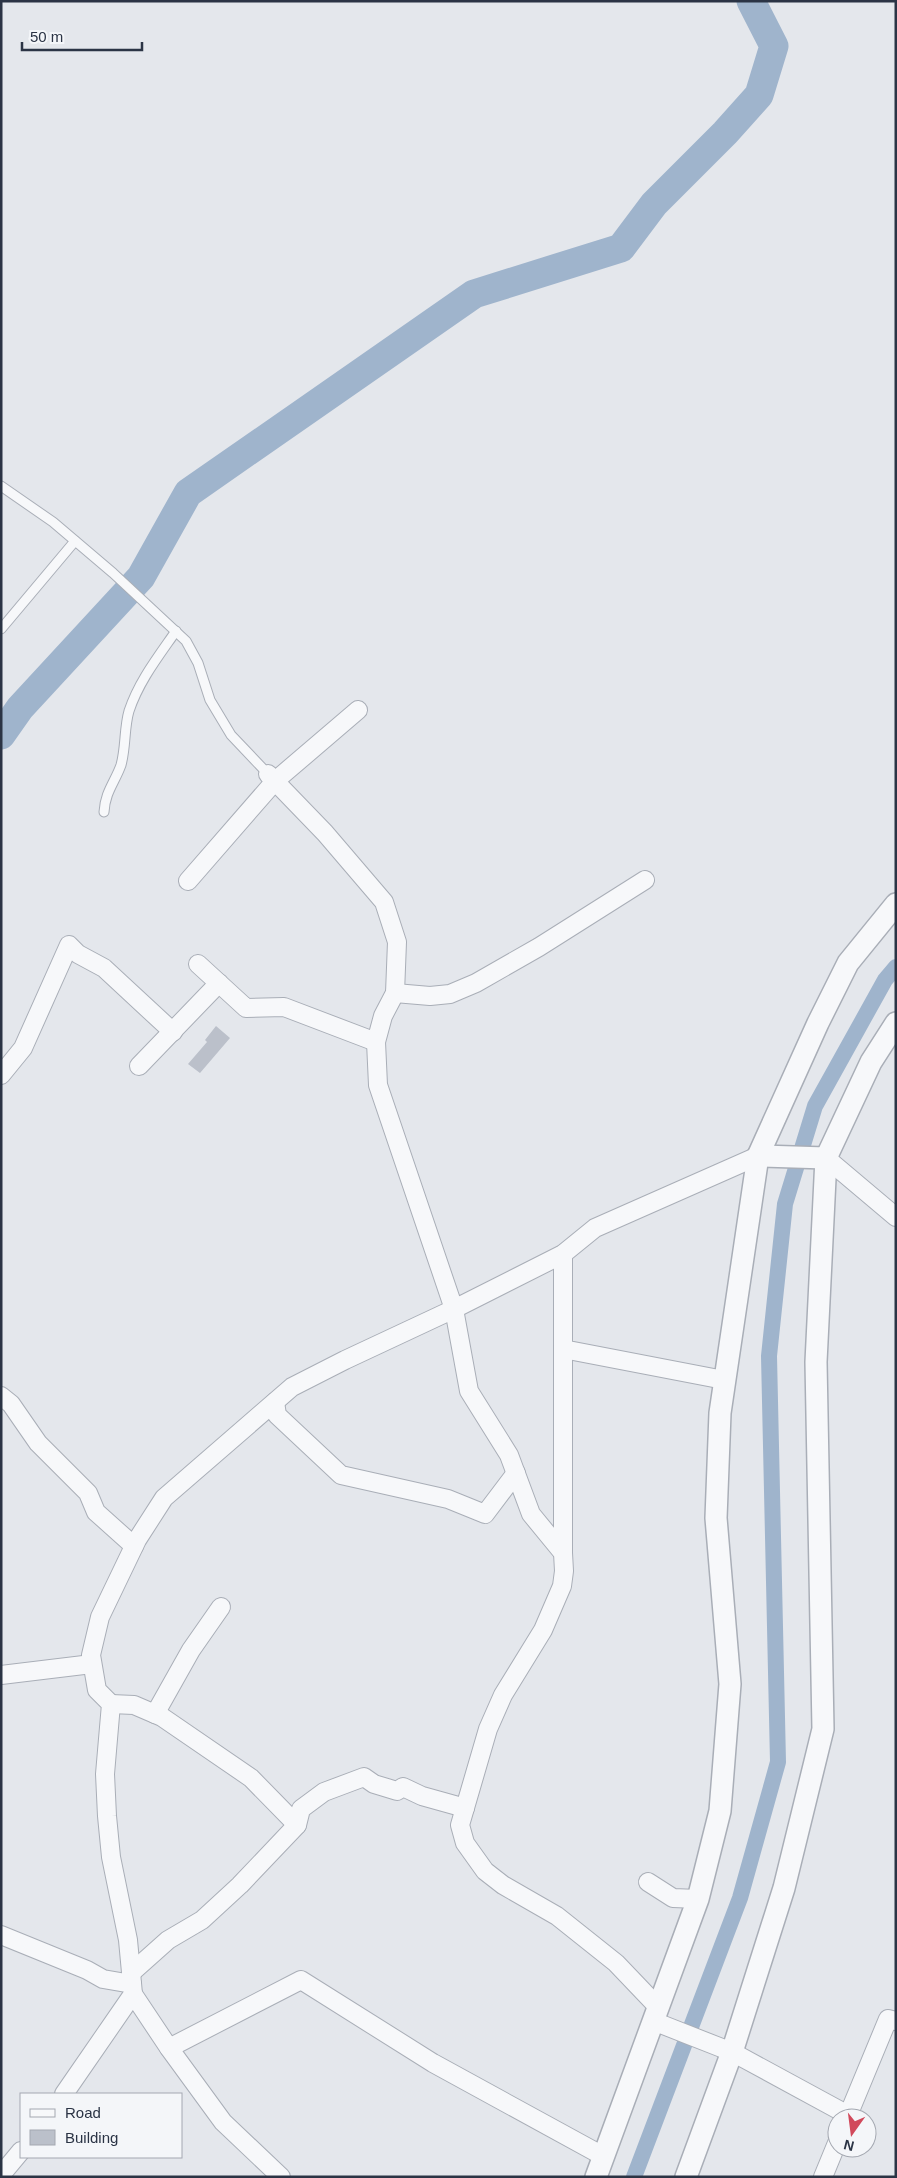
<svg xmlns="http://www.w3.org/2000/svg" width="897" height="2178" font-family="Helvetica,sans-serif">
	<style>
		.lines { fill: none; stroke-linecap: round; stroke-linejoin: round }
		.canal { stroke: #9fb4cc; stroke-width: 16 }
		.river { stroke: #9fb4cc; stroke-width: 29 }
		.building { fill: #bbc0ca }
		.service-casing { stroke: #a9aeb7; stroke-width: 11 }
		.minor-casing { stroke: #a9aeb7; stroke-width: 20 }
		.tertiary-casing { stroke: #a9aeb7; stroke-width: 24 }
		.service { stroke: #f7f8fa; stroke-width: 9 }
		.minor { stroke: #f7f8fa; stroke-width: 18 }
		.tertiary { stroke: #f7f8fa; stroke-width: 21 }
	</style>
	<rect width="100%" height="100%" fill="#e4e7ec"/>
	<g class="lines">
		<!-- canal -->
		<path class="canal" d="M 634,2177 L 740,1898 L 778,1762 L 769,1356 L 785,1204 L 815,1106 L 885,980 L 896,967"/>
		<!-- river -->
		<path class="river" d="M 1,735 L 20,708 L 141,577 L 188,493 L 474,294 L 621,248 L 654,204 L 725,133 L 759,95 L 774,46 L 751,1"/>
	</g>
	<!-- building -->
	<path class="building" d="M 216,1026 L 230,1038 L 200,1073 L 188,1064 L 207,1042 L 205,1040 Z"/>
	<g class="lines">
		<!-- service casing -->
		<g class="service-casing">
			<g id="service">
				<path d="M 1,486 L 53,522 L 113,573 L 186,641 L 198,663 L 210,700 L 231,735 L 268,774"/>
				<path d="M 1,629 L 75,541"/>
				<path d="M 104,812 C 105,792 115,782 121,765 C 126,747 124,728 129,711 C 139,681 158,657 176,631"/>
			</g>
		</g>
		<!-- minor casing -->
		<g class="minor-casing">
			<g id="minor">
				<path d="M 268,774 L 325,833 L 384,902 L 397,942 L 395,993 L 383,1016 L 376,1042 L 378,1085 L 454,1309 L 563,1254 L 595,1228 L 758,1156"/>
				<path d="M 188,881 L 275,781 L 358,710"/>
				<path d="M 198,964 L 246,1008 L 284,1007 L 376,1042"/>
				<path d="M 395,993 L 430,996 L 450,994 L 476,983 L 539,947 L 645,880"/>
				<path d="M 139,1066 L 219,983"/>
				<path d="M 1,1075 L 23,1048 L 69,945 L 78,954 L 104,968 L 173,1032"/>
				<path d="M 826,1158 L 896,1217"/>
				<path d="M 563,1254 L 563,1349 L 724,1380"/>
				<path d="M 563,1349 L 563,1553"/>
				<path d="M 1,1396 L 11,1404 L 38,1443 L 88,1493 L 96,1512 L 134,1546"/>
				<path d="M 275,1402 L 277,1415 L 341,1475 L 448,1499 L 485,1514 L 516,1473"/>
				<path d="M 1,1675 L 92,1664"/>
				<path d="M 111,1704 L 134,1705 L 162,1717 L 251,1778 L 297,1825"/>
				<path d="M 155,1714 L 191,1650 L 221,1607"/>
				<path d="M 648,1882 L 673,1898 L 698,1899"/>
				<path d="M 1,1935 L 87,1970 L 103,1979 L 132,1984"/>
				<path d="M 131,1973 L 168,1940 L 202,1920 L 240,1885 L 297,1825 L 301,1809 L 324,1792 L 364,1777 L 374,1784 L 397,1791 L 403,1787 L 422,1796 L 465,1808"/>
				<path d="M 133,1994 L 169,2048 L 223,2122 L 281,2177"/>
				<path d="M 653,2021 L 732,2052 L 848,2115"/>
				<path d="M 169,2048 L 301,1980 L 433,2063 L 603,2156"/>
				<path d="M 64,2094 L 133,1994 L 128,1940 L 111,1857 L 107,1816 L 105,1774 L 111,1704 L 97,1690 L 91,1655 L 100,1617 L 137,1540 L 164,1498 L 292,1387 L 345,1360 L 454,1309 L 469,1391 L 509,1455 L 531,1514 L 563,1553 L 564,1571 L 562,1586 L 543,1630 L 503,1695 L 488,1729 L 460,1825 L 465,1843 L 485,1871 L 503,1885 L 557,1916 L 616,1963 L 658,2007"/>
				<path d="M 847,2118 L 888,2019 L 896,2021"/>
				<path d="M 1,2175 L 21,2151"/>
				<path d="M 823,2177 L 837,2143"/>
			</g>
		</g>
		<!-- tertiary casing -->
		<g class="tertiary-casing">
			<g id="tertiary">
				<path d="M 758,1156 L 826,1158"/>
				<path d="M 596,2177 L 698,1899 L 720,1811 L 730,1684 L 716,1518 L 720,1413 L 758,1156 L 818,1023 L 848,963 L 896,904"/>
				<path d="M 686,2177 L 732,2052 L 784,1888 L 823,1729 L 816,1362 L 826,1158 L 871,1062 L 896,1023"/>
			</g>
		</g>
		<!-- service -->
		<use href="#service" class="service"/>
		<!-- minor -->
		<use href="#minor" class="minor"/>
		<!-- tertiary -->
		<use href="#tertiary" class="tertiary"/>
	</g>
	<!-- border -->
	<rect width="897" height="2178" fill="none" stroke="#2b3445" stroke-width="5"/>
	<!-- legend -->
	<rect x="20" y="2093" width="162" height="65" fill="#f4f6f9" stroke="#a4a8b1"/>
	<rect x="30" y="2109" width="25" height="8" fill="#f7f8fa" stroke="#a4a8b1"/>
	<text x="65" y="2118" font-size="15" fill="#2b3445">Road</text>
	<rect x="30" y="2130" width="25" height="15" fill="#bbc0ca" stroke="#a4a8b1"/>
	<text x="65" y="2143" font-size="15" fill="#2b3445">Building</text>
	<!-- north arrow -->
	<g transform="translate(852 2133) rotate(194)"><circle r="24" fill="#f4f6f9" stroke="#a4a8b1"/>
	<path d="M0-4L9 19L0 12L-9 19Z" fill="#d1495b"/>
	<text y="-8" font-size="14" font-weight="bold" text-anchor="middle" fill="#2b3445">N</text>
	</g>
	<!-- scale -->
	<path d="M22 42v8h120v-8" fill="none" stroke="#2b3445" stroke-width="2.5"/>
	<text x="30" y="42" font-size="15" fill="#2b3445" stroke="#f4f6f9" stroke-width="4" paint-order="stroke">50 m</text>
</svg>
